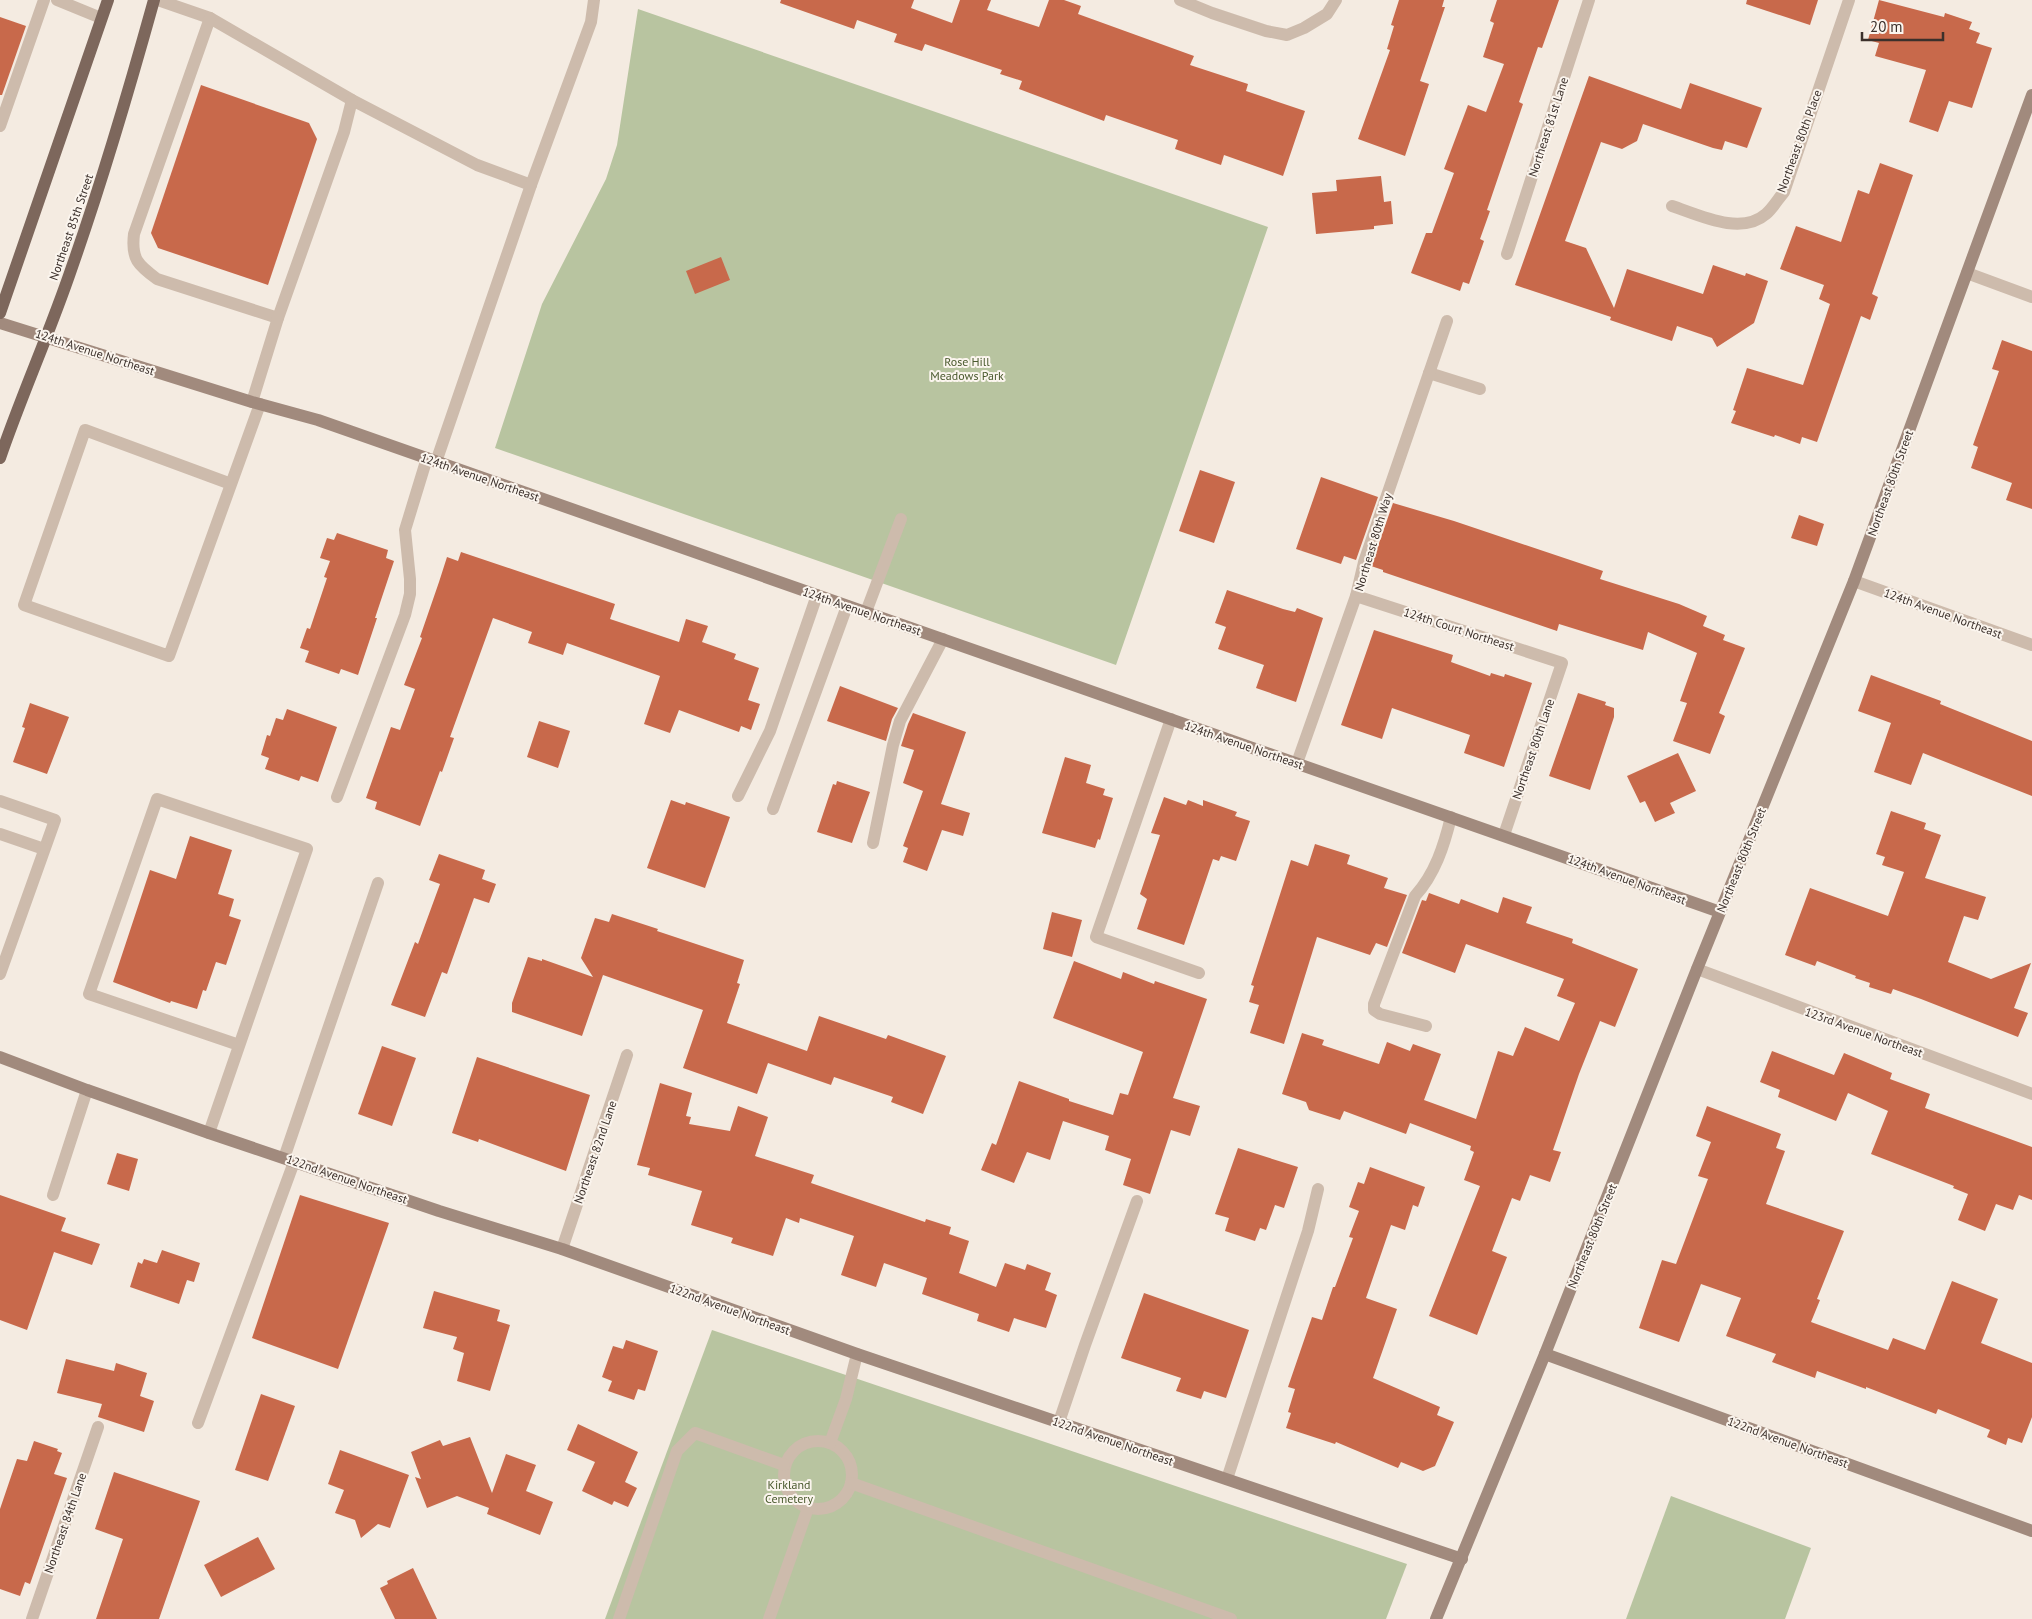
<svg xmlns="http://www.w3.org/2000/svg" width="2032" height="1619" font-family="'PT Sans',sans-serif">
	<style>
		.green { fill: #b8c4a0 }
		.building { fill: #c8694b }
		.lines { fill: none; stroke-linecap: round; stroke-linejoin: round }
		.lane { stroke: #cdbbac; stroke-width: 12 }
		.street { stroke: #cdbbac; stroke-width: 12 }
		.secondary { stroke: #a18a7d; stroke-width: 12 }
		.primary { stroke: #7d675c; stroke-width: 12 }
		.labels { text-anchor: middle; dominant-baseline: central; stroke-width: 4; stroke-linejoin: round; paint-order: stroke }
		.street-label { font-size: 12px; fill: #3b302b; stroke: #fbf5ee }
		.park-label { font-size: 12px; fill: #4a5a2e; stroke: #fbf5ee }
	</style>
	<rect width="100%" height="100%" fill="#f4ebe1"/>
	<!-- green -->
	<g class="green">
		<path d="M 638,9 L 1268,227 L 1116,665 L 495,448 L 542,304 L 606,179 L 617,145 Z"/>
		<path d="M 712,1330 L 1407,1564 L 1386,1619 L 605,1619 Z"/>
		<path d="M 1671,1496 L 1811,1548 L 1785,1619 L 1626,1619 Z"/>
	</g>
	<!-- building -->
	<g class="building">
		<path d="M 781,0 L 914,0 L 911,8 L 952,23 L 960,0 L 991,0 L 987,10 L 1039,27 L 1049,0 L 1064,0 L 1081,6 L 1078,14 L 1194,56 L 1190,65 L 1248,84 L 1246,91 L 1305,111 L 1283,176 L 1224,155 L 1221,165 L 1175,149 L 1178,140 L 1106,115 L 1104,121 L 1019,89 L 1022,81 L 1000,74 L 1002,70 L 925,44 L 922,51 L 894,42 L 897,34 L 857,20 L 854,29 L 780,3 Z"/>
		<path d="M 1399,0 L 1444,0 L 1442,7 L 1445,7 L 1420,81 L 1429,84 L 1405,156 L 1358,139 L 1390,50 L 1387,49 L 1394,26 L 1391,25 Z"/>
		<path d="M 1497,0 L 1559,0 L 1542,48 L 1538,47 L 1519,102 L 1523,104 L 1487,210 L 1490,211 L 1480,239 L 1484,241 L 1469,284 L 1463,282 L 1460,291 L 1411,273 L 1426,233 L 1432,233 L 1454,173 L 1444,169 L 1468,105 L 1486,112 L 1504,64 L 1483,57 L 1494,23 L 1490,21 Z"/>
		<path d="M 1747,0 L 1818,0 L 1810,25 L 1746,4 Z"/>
		<path d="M 1879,0 L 1944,17 L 1945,13 L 1972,22 L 1969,29 L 1980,33 L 1976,43 L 1992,48 L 1972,108 L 1949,101 L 1938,132 L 1909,122 L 1926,70 L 1875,56 L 1879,43 L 1868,40 Z"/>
		<path d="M 0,17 L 26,26 L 2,95 L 0,95 Z"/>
		<path d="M 1589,76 L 1681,109 L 1690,83 L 1762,108 L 1747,148 L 1725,141 L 1722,150 L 1713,148 L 1643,124 L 1637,141 L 1622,149 L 1601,142 L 1565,241 L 1586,248 L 1614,308 L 1627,269 L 1703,294 L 1713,265 L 1745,276 L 1746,273 L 1768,281 L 1754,323 L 1717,347 L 1712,338 L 1677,326 L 1672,341 L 1610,320 L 1611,317 L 1515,285 Z"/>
		<path d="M 201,85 L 309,123 L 317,139 L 268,285 L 158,248 L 151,233 Z"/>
		<path d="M 1880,163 L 1913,175 L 1872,294 L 1878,297 L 1870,320 L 1861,316 L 1817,442 L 1802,437 L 1800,444 L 1775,435 L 1774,437 L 1731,423 L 1736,411 L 1733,410 L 1747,368 L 1803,385 L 1830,304 L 1819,299 L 1824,285 L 1780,269 L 1796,226 L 1841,242 L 1858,190 L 1869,194 Z"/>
		<path d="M 1381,176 L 1384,202 L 1391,201 L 1393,224 L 1374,226 L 1374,229 L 1316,234 L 1312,193 L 1337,191 L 1336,180 Z"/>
		<path d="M 721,257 L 730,280 L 695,294 L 686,271 Z"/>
		<path d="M 2002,340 L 2032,351 L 2032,509 L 2006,500 L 2012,483 L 1971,468 L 1978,447 L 1973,445 L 1999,371 L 1992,369 Z"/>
		<path d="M 1200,470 L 1235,482 L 1214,543 L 1179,531 Z"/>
		<path d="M 1321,477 L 1378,497 L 1356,560 L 1344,556 L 1341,564 L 1296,549 Z"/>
		<path d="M 1393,503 L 1454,521 L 1603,571 L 1600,579 L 1679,604 L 1707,616 L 1703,626 L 1725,635 L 1723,640 L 1745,648 L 1719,713 L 1725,716 L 1710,754 L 1673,741 L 1687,703 L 1680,701 L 1697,653 L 1648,632 L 1643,650 L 1559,624 L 1557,631 L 1383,572 L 1383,570 L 1371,566 Z"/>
		<path d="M 1799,515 L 1824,524 L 1817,546 L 1791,538 Z"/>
		<path d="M 337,533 L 388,550 L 386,558 L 394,561 L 375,618 L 377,618 L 358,675 L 341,669 L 339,674 L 305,662 L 309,651 L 300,648 L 307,628 L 310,629 L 327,578 L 324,577 L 330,561 L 320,558 L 327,538 L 334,540 Z"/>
		<path d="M 461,552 L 615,604 L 610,619 L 679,642 L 686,619 L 708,626 L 702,642 L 736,654 L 734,659 L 759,668 L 748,700 L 760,704 L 751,730 L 741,726 L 739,732 L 679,710 L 670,733 L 644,724 L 660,676 L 567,643 L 563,655 L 528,643 L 532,632 L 493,618 L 450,737 L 454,738 L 442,772 L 440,771 L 420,826 L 375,809 L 377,802 L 366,798 L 391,727 L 400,730 L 415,689 L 404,685 L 422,638 L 420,637 L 439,582 L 447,557 L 458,561 Z"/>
		<path d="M 1227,590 L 1283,609 L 1295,612 L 1297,608 L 1323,618 L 1296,702 L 1256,688 L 1264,665 L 1218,649 L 1226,627 L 1215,623 Z"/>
		<path d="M 1374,630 L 1453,655 L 1451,662 L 1490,676 L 1491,673 L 1504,677 L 1505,674 L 1532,683 L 1504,767 L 1464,753 L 1470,735 L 1392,708 L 1382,739 L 1341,725 Z"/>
		<path d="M 1871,675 L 1941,701 L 1940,704 L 2032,741 L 2032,796 L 1923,753 L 1911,785 L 1874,772 L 1891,723 L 1858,711 Z"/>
		<path d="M 840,686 L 898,708 L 892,719 L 886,741 L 827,721 Z"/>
		<path d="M 1578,693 L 1606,702 L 1605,705 L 1614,708 L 1614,717 L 1590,790 L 1549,776 Z"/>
		<path d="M 30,703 L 69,717 L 47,774 L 13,762 L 25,728 L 22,727 Z"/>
		<path d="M 287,709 L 337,727 L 318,782 L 301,776 L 299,781 L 265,769 L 269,758 L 261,755 L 267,735 L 270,736 L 276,718 L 283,720 Z"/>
		<path d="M 913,713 L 966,732 L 941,804 L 970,813 L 963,836 L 942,830 L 927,871 L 903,862 L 908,848 L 903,846 L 923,791 L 903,783 L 914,750 L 901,746 L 908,724 Z"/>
		<path d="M 539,721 L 570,731 L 558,768 L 527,757 Z"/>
		<path d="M 1678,753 L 1696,791 L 1670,803 L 1675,813 L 1655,822 L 1645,801 L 1640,803 L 1627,776 Z"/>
		<path d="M 1065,757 L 1091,765 L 1086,783 L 1105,789 L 1103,795 L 1113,798 L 1100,840 L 1098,839 L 1095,848 L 1042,833 Z"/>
		<path d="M 837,781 L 870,792 L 852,843 L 817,832 L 833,784 L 836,785 Z"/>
		<path d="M 1164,797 L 1186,805 L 1188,800 L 1203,806 L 1203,800 L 1237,812 L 1235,816 L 1250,821 L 1236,861 L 1221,856 L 1219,861 L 1213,859 L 1184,945 L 1137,929 L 1147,899 L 1140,894 L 1160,835 L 1151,833 Z"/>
		<path d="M 671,800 L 685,805 L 686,802 L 730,817 L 705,888 L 647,868 Z"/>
		<path d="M 1891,811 L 1926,823 L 1924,829 L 1941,835 L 1925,878 L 1986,897 L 1978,920 L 1964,916 L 1948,962 L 1991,979 L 2031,963 L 2014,1008 L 2028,1013 L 2018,1037 L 1921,999 L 1893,989 L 1891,994 L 1869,987 L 1870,983 L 1855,978 L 1856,976 L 1817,961 L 1815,966 L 1785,955 L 1810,888 L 1888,916 L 1904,872 L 1882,865 L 1885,857 L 1876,854 Z"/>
		<path d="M 190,836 L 232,850 L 218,894 L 234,899 L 229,916 L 241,920 L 226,965 L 216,962 L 206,991 L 203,990 L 197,1009 L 171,1001 L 170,1003 L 113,982 L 150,870 L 176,879 Z"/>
		<path d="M 1315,844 L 1350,855 L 1347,864 L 1388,878 L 1384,888 L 1407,895 L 1387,947 L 1376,943 L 1370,955 L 1317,937 L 1284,1044 L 1250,1033 L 1259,1005 L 1249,1002 L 1254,986 L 1251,985 L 1291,860 L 1308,866 Z"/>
		<path d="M 439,854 L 485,870 L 482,879 L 496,884 L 489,903 L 474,898 L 447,974 L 442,972 L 425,1017 L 391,1005 L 415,942 L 418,944 L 440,884 L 429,880 Z"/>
		<path d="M 1429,893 L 1459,904 L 1461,899 L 1498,913 L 1503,897 L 1532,907 L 1526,923 L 1573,939 L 1572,943 L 1638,969 L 1615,1027 L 1600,1021 L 1579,1074 L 1553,1150 L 1561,1152 L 1550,1182 L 1530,1175 L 1520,1201 L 1512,1198 L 1492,1251 L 1507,1257 L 1477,1335 L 1429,1316 L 1480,1186 L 1464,1180 L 1474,1152 L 1470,1150 L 1471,1146 L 1410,1123 L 1406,1134 L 1344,1111 L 1340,1120 L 1309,1110 L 1306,1102 L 1282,1094 L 1302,1033 L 1324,1040 L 1322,1045 L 1379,1064 L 1387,1042 L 1410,1051 L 1413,1044 L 1441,1054 L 1424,1100 L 1476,1119 L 1498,1051 L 1513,1056 L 1525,1027 L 1559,1041 L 1575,1003 L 1557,996 L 1564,979 L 1466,944 L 1455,973 L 1402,953 L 1422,900 L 1426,901 Z"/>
		<path d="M 1052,912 L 1082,920 L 1072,957 L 1043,949 Z"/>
		<path d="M 612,914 L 658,929 L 657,931 L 744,960 L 737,983 L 740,984 L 727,1023 L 807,1051 L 819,1016 L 886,1039 L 888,1035 L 946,1056 L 923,1114 L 891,1102 L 893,1097 L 834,1077 L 831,1085 L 768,1063 L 757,1094 L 683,1068 L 703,1010 L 603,975 L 582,1036 L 512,1012 L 512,1003 L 528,957 L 542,961 L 542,959 L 593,977 L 581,958 L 595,918 L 609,922 Z"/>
		<path d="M 1074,961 L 1121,979 L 1123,972 L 1154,984 L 1155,981 L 1207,999 L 1173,1098 L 1200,1106 L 1190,1136 L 1171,1130 L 1150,1194 L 1123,1185 L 1131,1159 L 1105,1150 L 1109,1136 L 1063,1121 L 1050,1160 L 1027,1152 L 1014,1183 L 981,1170 L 992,1143 L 996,1145 L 1019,1081 L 1069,1099 L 1069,1101 L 1113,1115 L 1120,1093 L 1128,1095 L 1143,1052 L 1053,1018 Z"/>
		<path d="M 382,1046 L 416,1058 L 392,1126 L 358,1114 Z"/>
		<path d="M 1772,1051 L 1834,1075 L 1844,1053 L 1892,1073 L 1890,1079 L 1930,1094 L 1925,1108 L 2032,1147 L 2032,1200 L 2019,1195 L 2013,1210 L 1996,1204 L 1985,1231 L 1958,1220 L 1968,1194 L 1953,1188 L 1954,1186 L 1871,1154 L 1888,1111 L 1848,1093 L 1836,1121 L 1778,1097 L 1780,1090 L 1760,1082 Z"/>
		<path d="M 477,1057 L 590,1095 L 566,1171 L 479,1139 L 478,1142 L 452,1133 Z"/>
		<path d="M 660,1083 L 692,1093 L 686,1116 L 691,1117 L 689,1124 L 730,1131 L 738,1106 L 768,1117 L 755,1156 L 814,1175 L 811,1183 L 925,1222 L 926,1219 L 951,1227 L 949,1234 L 969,1241 L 959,1273 L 996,1287 L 1005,1263 L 1025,1270 L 1027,1264 L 1051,1273 L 1045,1290 L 1057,1295 L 1046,1328 L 1014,1318 L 1009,1332 L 977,1321 L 979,1314 L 922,1294 L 927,1278 L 884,1263 L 876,1287 L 841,1275 L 854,1236 L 800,1218 L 799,1223 L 786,1218 L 773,1256 L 731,1243 L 733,1238 L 691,1225 L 702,1191 L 648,1175 L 650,1168 L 637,1165 Z"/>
		<path d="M 1707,1106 L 1781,1134 L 1776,1148 L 1785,1151 L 1766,1204 L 1844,1231 L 1817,1299 L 1820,1300 L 1811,1322 L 1888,1350 L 1893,1338 L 1925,1350 L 1952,1281 L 1998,1299 L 1981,1343 L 2032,1363 L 2032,1417 L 2022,1443 L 2008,1438 L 2006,1445 L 1987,1437 L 1990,1430 L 1938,1409 L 1936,1414 L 1866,1387 L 1866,1389 L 1817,1371 L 1815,1378 L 1772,1362 L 1776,1354 L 1726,1336 L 1741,1298 L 1701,1284 L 1679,1342 L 1639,1328 L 1662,1260 L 1676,1264 L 1708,1179 L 1698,1176 L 1711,1142 L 1696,1136 Z"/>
		<path d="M 1238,1148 L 1298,1167 L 1284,1208 L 1275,1205 L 1266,1230 L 1260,1228 L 1255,1241 L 1225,1231 L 1229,1218 L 1215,1214 Z"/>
		<path d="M 117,1153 L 138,1159 L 129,1191 L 107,1184 Z"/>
		<path d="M 1370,1167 L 1425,1187 L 1418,1207 L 1413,1205 L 1405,1230 L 1391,1225 L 1366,1298 L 1397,1309 L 1373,1378 L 1440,1407 L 1437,1415 L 1454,1422 L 1435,1466 L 1423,1471 L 1401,1462 L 1398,1468 L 1336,1442 L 1335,1444 L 1286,1428 L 1291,1413 L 1288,1412 L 1295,1389 L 1288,1387 L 1312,1317 L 1322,1320 L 1333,1287 L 1335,1287 L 1353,1238 L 1349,1237 L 1359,1211 L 1349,1207 L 1358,1182 L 1364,1184 Z"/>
		<path d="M 0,1195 L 66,1218 L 61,1231 L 100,1244 L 92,1265 L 54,1252 L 27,1330 L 0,1320 Z"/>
		<path d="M 300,1195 L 389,1223 L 338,1369 L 252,1338 Z"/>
		<path d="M 162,1250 L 200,1263 L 194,1282 L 187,1280 L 179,1304 L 130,1287 L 138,1262 L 142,1264 L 144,1259 L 157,1263 Z"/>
		<path d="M 434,1291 L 500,1310 L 497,1321 L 510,1325 L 490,1391 L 457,1381 L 464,1353 L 453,1349 L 457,1337 L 423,1328 Z"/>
		<path d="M 1144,1293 L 1249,1330 L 1226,1398 L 1204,1391 L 1201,1399 L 1176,1391 L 1181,1378 L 1121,1358 Z"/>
		<path d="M 626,1340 L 658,1351 L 645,1391 L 638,1389 L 634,1400 L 608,1391 L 612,1381 L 602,1377 L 613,1346 L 623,1349 Z"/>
		<path d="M 66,1359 L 114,1371 L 116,1363 L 147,1373 L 140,1396 L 154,1401 L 144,1432 L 98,1417 L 102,1404 L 57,1393 Z"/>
		<path d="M 261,1394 L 295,1406 L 268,1481 L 235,1470 Z"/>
		<path d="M 578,1424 L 638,1452 L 625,1482 L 637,1488 L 628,1507 L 614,1501 L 612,1505 L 582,1491 L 595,1462 L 567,1450 Z"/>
		<path d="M 470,1437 L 492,1493 L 506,1454 L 536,1465 L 526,1491 L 553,1502 L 540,1535 L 487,1514 L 489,1508 L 457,1496 L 427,1508 L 415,1477 L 421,1479 L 411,1452 L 440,1440 L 443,1446 Z"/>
		<path d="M 34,1441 L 58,1449 L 57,1451 L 62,1453 L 54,1474 L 67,1478 L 30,1584 L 25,1582 L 20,1596 L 0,1589 L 0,1509 L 17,1459 L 27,1461 Z"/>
		<path d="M 340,1450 L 409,1475 L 390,1528 L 378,1524 L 361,1538 L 355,1520 L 335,1513 L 344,1490 L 328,1484 Z"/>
		<path d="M 114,1472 L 200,1501 L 159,1619 L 96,1619 L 123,1539 L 95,1529 Z"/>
		<path d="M 258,1537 L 275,1569 L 221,1597 L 204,1565 Z"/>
		<path d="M 413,1568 L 437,1619 L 395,1619 L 380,1588 L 388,1584 L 387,1581 Z"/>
	</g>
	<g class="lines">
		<!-- lane -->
		<g class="lane">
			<path d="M 57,0 L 101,18"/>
			<path d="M 158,0 L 210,18 L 352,100 L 477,165 L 531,185"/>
			<path d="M 210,18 L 134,234 C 131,259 138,265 157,279 L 278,318"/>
			<path d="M 0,126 L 44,0"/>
			<path d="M 1429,373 L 1480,389"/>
			<path d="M 252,402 L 278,318 L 344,132 L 352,100"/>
			<path d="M 436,462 L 531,185 L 591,22 L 594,0"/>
			<path d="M 231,484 L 85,430 L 24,605 L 169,656 L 260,404"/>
			<path d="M 866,612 L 901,519"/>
			<path d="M 1171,719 L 1096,937 L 1199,973"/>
			<path d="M 738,796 L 770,731 L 817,595"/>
			<path d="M 0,801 L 55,820 L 0,974"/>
			<path d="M 0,834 L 44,849"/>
			<path d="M 873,843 L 893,745 L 900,721 L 943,639"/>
			<path d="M 1426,1026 L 1380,1014 L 1374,1010 L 1374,1004 L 1415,896 C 1435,874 1444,846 1451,817"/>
			<path d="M 209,1133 L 307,849 L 157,799 L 89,994 L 239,1045"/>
			<path d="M 284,1158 L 378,883"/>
			<path d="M 53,1195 L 87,1090"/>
			<path d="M 1059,1422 L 1085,1345 L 1137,1201"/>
			<circle cx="818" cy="1475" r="34"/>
			<path d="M 830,1443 L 846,1399 L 857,1354"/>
			<path d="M 1227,1479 L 1308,1231 L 1318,1189"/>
			<path d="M 851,1483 L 1231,1619"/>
			<path d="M 619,1619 L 677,1451 L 695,1433 L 784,1465"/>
			<path d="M 769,1619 L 808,1508"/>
		</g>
		<!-- street -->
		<g class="street">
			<path d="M 1180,0 L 1212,13 L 1266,31 L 1287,35 L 1304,28 L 1327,14 L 1336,0"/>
			<path d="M 1672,206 C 1699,215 1741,236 1766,214 C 1773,208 1778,199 1784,192 L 1849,0"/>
			<path d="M 1507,254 L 1589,0"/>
			<path d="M 1967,273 L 2032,297"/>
			<path d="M 1854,581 L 2032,645"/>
			<path d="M 1356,596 L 1562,663 L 1504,835"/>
			<path d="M 1297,763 L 1356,596 L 1364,562 L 1447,321"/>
			<path d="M 337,797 L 405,615 L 410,594 L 410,579 L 405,530 L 427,458"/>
			<path d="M 773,809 L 847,606"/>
			<path d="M 1697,969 L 2032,1094"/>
			<path d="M 562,1249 L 627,1055"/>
			<path d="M 198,1423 L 294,1162"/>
			<path d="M 32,1619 L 98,1427"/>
		</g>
		<!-- secondary -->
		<g class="secondary">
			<path d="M 0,323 L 252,402 L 318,420 L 1720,912"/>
			<path d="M 0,1057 L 87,1090 L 209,1133 L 439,1211 L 562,1249 L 857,1354 L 1462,1559"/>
			<path d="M 1545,1354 L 2032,1531"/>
			<path d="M 1436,1619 L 1545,1354 L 1697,969 L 1854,581 L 2032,95"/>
		</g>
		<!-- primary -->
		<g class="primary">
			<path d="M 0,313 L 108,0"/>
			<path d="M 0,458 C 22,394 50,332 72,267 C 103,179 129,90 154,0"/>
		</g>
	</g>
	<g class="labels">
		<!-- street labels -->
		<g class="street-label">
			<text transform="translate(1548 127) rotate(-72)">Northeast 81st Lane</text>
			<text transform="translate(1799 141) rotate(-70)">Northeast 80th Place</text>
			<text transform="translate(71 227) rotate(-71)">Northeast 85th Street</text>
			<text transform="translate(95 352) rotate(18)">124th Avenue Northeast</text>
			<text transform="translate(480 477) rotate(19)">124th Avenue Northeast</text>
			<text transform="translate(1890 483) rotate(-70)">Northeast 80th Street</text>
			<text transform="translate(1373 542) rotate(-73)">Northeast 80th Way</text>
			<text transform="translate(862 611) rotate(19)">124th Avenue Northeast</text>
			<text transform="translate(1943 613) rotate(20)">124th Avenue Northeast</text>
			<text transform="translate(1459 629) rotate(18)">124th Court Northeast</text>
			<text transform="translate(1244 745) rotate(19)">124th Avenue Northeast</text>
			<text transform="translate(1533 749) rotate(-71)">Northeast 80th Lane</text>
			<text transform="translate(1741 860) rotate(-68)">Northeast 80th Street</text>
			<text transform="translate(1627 879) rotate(20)">124th Avenue Northeast</text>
			<text transform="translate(1864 1032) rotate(20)">123rd Avenue Northeast</text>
			<text transform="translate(595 1152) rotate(-71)">Northeast 82nd Lane</text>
			<text transform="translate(347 1179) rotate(19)">122nd Avenue Northeast</text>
			<text transform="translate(1592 1236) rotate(-68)">Northeast 80th Street</text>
			<text transform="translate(730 1309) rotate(20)">122nd Avenue Northeast</text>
			<text transform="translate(1113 1441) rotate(19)">122nd Avenue Northeast</text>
			<text transform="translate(1788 1442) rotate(20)">122nd Avenue Northeast</text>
			<text transform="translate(65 1523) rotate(-71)">Northeast 84th Lane</text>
		</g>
		<!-- park labels -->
		<g class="park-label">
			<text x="967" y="361">Rose Hill<tspan x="967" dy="14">Meadows Park</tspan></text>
			<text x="789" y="1484">Kirkland<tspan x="789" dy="14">Cemetery</tspan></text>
		</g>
	</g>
	<!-- scale -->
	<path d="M1862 32v8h81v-8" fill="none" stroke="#3b302b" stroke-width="2.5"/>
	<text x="1870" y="32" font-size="15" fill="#3b302b" stroke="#fbf5ee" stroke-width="4" paint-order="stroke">20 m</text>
</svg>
